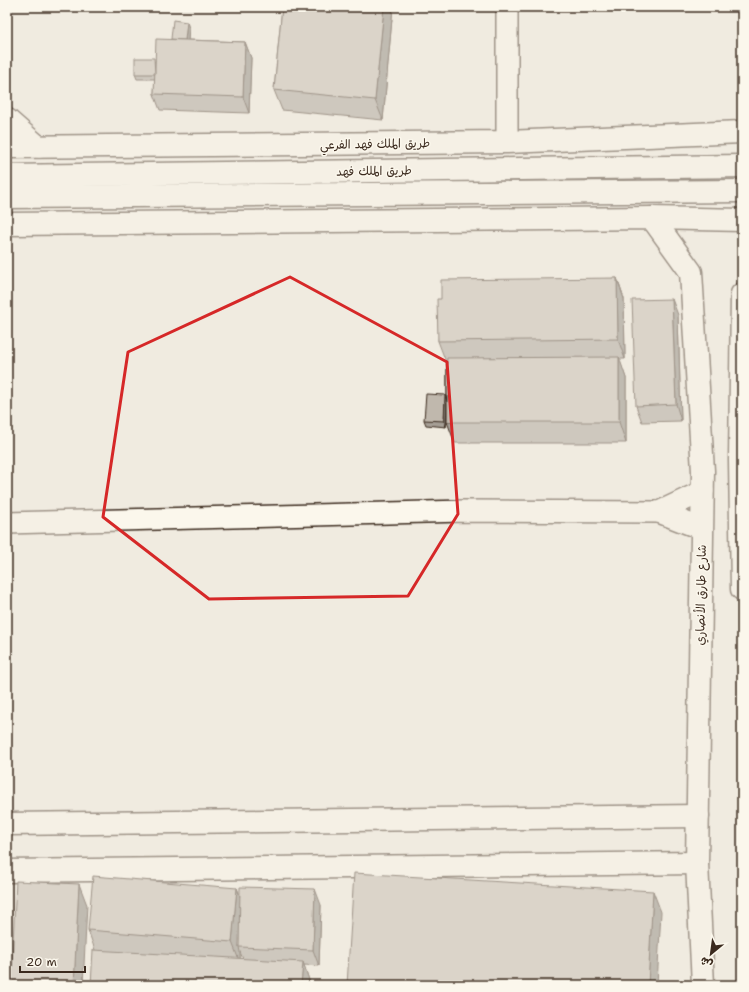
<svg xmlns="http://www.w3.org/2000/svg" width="749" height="992" font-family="'Shantell Sans','Playpen Sans Arabic',sans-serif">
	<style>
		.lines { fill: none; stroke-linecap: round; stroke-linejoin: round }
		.minor-casing { stroke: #3b2a1e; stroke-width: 24 }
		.tertiary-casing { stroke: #3b2a1e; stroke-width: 25 }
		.secondary-casing { stroke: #3b2a1e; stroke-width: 25 }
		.motorway-casing { stroke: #3b2a1e; stroke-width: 25 }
		.minor { stroke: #fbf7ec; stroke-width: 21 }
		.tertiary { stroke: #fbf7ec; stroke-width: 22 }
		.secondary { stroke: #fbf7ec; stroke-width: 22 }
		.motorway { stroke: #fbf7ec; stroke-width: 22 }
		.wall { fill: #a59e95; stroke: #3b2a1e; fill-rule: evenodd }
		.shaded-wall { fill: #868179; stroke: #3b2a1e }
		.building { fill: #c0b8ad; stroke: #3b2a1e }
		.marked { fill: none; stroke: #d62828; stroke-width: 3; stroke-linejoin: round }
		.labels { text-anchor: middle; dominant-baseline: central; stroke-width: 3; stroke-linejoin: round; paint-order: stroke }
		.street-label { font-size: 12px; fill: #3b2a1e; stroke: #fbf7ec }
	</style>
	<rect width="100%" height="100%" fill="#f0ebe0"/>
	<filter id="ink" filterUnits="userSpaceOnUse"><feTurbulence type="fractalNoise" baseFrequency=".025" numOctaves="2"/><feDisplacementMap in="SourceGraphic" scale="8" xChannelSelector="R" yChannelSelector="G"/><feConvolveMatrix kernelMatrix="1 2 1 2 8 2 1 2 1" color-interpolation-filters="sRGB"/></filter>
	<g filter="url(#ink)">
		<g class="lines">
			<!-- minor casing -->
			<g class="minor-casing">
				<g id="minor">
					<path d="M 7,119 L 39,147"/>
					<path d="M 507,142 L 507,7"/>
					<path d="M 7,523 L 463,511 L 659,512"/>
					<path d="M 702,529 L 659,512 L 703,491"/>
				</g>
			</g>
			<!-- tertiary casing -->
			<g class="tertiary-casing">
				<g id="tertiary">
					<path d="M 652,218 L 691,272 L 703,471 L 697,863 L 703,985"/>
					<path d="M 742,294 L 740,460 L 742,589"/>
					<path d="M 7,824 L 698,816"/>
					<path d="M 7,871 L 697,863"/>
				</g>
			</g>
			<!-- secondary casing -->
			<g class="secondary-casing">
				<g id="secondary">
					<path d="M 7,147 L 507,142 L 742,132"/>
					<path d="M 7,224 L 652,218 L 742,220"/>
				</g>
			</g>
			<!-- motorway casing -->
			<g class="motorway-casing">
				<g id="motorway">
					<path d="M 7,176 L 742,166"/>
					<path d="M 7,197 L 742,191"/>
				</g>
			</g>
			<!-- minor -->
			<use href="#minor" class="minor"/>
			<!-- tertiary -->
			<use href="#tertiary" class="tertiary"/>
			<!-- secondary -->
			<use href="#secondary" class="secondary"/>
			<!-- motorway -->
			<use href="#motorway" class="motorway"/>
		</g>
		<!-- wall -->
		<g class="wall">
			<path d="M 282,7 L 393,7 L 383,120 L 282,110 L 274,90 Z"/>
			<path d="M 189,28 L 188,40 L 245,42 L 251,58 L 249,113 L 160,110 L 154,94 L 155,79 L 137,79 L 135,74 L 155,61 Z"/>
			<path d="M 617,278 L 624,299 L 625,359 L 619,359 L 626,378 L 626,443 L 455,443 L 447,422 L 447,402 L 446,427 L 426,425 L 424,420 L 445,395 L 447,400 L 447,362 L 446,362 L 438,341 L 441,299 Z"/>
			<path d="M 678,315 L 681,421 L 642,422 L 636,406 Z"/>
			<path d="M 237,888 L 240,896 L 321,905 L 319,966 L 304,965 L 310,983 L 310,985 L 91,985 L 95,950 L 88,930 ZM 240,952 L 243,959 L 240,959 Z"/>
		</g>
		<!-- shaded-wall -->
		<g class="shaded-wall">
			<path d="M 384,7 L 393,7 L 383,120 L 375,100 Z"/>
			<path d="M 187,22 L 189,28 L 187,51 L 185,45 Z"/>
			<path d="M 245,42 L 251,58 L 249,113 L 243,97 Z"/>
			<path d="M 617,278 L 624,299 L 625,359 L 618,339 Z"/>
			<path d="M 672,299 L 678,315 L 681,421 L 676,404 Z"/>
			<path d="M 619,357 L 626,378 L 626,443 L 619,422 Z"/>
			<path d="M 445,395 L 447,401 L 446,427 L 444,421 Z"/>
			<path d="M 79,884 L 87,905 L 83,985 L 74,985 Z"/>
			<path d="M 237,888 L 244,908 L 239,947 L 240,952 L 240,963 L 232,942 Z"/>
			<path d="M 315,889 L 321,905 L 319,966 L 313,950 Z"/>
			<path d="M 653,891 L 661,912 L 657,985 L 648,985 Z"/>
			<path d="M 303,962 L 310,983 L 310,985 L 301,985 Z"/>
		</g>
		<!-- building -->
		<g class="building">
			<path d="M 282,7 L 384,7 L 375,100 L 274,90 Z"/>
			<path d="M 173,20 L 187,22 L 185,40 L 171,39 Z"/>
			<path d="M 156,39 L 245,42 L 243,97 L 154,94 Z"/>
			<path d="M 135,58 L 154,58 L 155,74 L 135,74 Z"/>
			<path d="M 617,278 L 618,339 L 438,341 L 437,299 L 441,299 L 441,280 Z"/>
			<path d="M 672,299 L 676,404 L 636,406 L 632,300 Z"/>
			<path d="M 619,357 L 619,422 L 447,422 L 447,358 Z"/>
			<path d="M 426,394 L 445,395 L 444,421 L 424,420 Z"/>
			<path d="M 354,873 L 653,891 L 648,985 L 347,985 Z"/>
			<path d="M 93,876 L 237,888 L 232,942 L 88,930 Z"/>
			<path d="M 16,881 L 79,884 L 74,985 L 11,985 Z"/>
			<path d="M 240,887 L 315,889 L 313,950 L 239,947 Z"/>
			<path d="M 93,950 L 303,962 L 301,985 L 91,985 Z"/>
		</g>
	</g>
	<!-- marked area -->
	<path d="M0 0H749V992H0ZM 290,277 L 447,362 L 458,514 L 408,596 L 209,599 L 103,517 L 128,352 Z" fill="#f0ebe0" fill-opacity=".55" fill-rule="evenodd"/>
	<path class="marked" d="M 290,277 L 447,362 L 458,514 L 408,596 L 209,599 L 103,517 L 128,352 Z"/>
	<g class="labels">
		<!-- street labels -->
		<g class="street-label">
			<text transform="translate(375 144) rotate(-1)">طريق الملك فهد الفرعي</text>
			<text transform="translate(374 171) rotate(-1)">طريق الملك فهد</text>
			<text transform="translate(701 595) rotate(-89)">شارع طارق الأنصاري</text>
		</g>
	</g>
	<!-- margin -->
	<rect width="749" height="992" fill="none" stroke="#fbf7ec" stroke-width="24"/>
	<rect x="12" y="12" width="725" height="968" fill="none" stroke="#3b2a1e" stroke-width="1.5" filter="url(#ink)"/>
	<!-- north arrow -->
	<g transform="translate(711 954) rotate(209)" stroke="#fbf7ec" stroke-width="3" paint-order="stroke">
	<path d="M0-3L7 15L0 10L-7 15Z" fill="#3b2a1e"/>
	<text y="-6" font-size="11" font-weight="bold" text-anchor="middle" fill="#3b2a1e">ش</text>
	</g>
	<!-- scale -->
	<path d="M20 966v6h65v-6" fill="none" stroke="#3b2a1e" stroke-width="2"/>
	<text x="26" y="966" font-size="12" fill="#3b2a1e" stroke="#fbf7ec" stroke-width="3" paint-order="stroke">20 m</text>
</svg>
